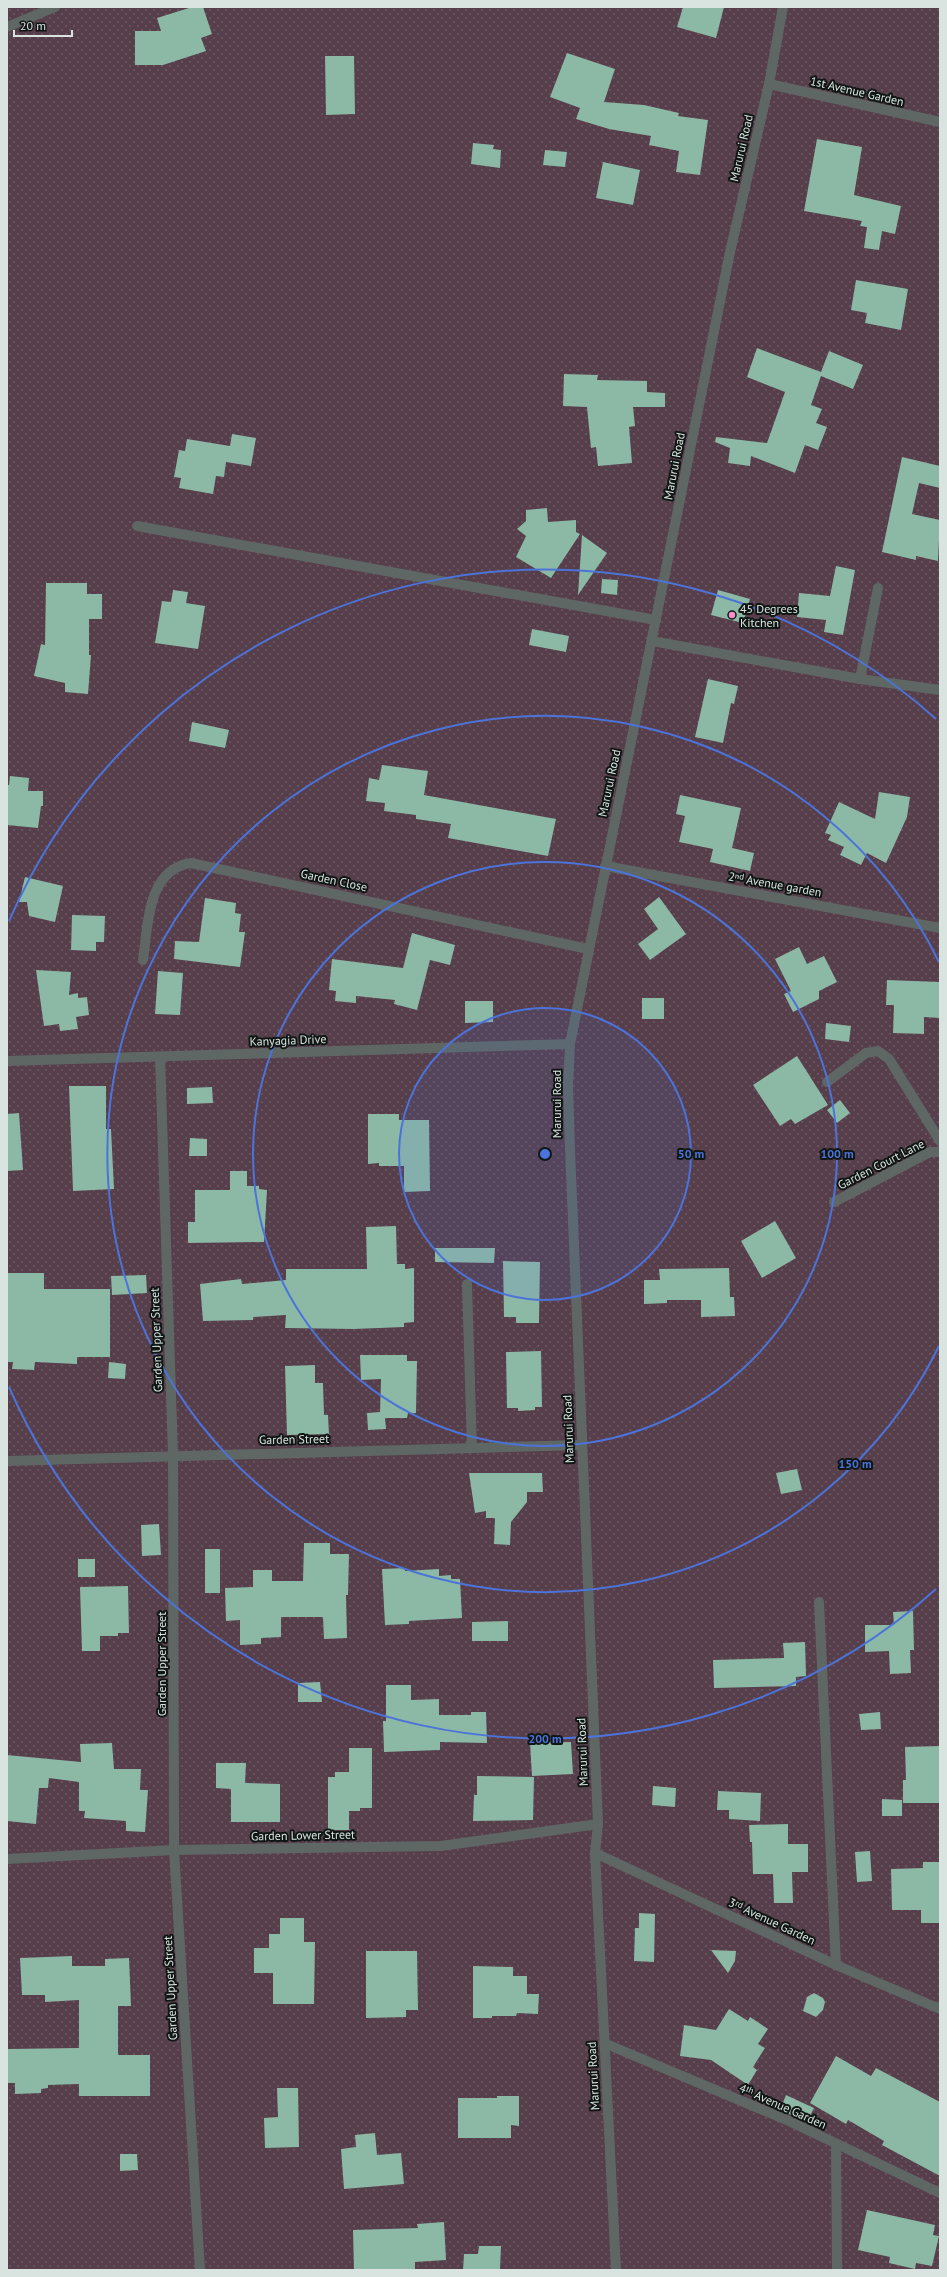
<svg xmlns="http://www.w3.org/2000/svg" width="947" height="2277" font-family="'PT Sans',sans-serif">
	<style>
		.green { fill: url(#green-dots) }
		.building { fill: #8cb8a6 }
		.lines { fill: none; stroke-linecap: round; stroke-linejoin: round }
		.minor { stroke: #5f6764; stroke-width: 10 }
		.ring { fill: none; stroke: #4c73da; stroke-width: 2 }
		.poi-dot { fill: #f890cc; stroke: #0f1613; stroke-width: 1.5 }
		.labels { text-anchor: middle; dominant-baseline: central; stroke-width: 4; stroke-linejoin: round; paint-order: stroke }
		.street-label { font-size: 12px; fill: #d9e3df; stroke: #0f1613 }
		.poi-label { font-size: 12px; fill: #d9e3df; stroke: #0f1613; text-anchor: start }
		.centre { fill: #4c73da; stroke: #0f1613; stroke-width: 2 }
		.ring-label { font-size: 12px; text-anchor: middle; font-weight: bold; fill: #4c73da; stroke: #0f1613; stroke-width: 4; stroke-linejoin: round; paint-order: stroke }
	</style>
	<defs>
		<pattern id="green-dots" width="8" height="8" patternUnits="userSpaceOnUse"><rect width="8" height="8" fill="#563e4b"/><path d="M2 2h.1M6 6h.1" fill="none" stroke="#6e5a64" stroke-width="1.8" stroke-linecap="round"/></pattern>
	</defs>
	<rect width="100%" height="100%" fill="#20302a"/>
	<!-- green -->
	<rect class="green" x="7" y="7" width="933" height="2263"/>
	<!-- building -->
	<g class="building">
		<path d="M 192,7 L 203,7 L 212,34 L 201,38 L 206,51 L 163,65 L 135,65 L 135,31 L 161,31 L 157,18 Z"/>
		<path d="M 683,7 L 724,7 L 716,38 L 677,27 Z"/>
		<path d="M 567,53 L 615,69 L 604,102 L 644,105 L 679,113 L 678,116 L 708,120 L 700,175 L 676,172 L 679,151 L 649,145 L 651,136 L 609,129 L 576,119 L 580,108 L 550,97 Z"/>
		<path d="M 325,56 L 354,56 L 355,114 L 326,115 Z"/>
		<path d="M 817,139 L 862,147 L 854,195 L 901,206 L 895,234 L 882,231 L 879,250 L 864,248 L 867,227 L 860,226 L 862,221 L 804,211 Z"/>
		<path d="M 473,143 L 494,145 L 493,149 L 501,150 L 500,168 L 471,164 Z"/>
		<path d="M 545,150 L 567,152 L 565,167 L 543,165 Z"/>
		<path d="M 603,162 L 640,170 L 633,205 L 596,198 Z"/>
		<path d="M 856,280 L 908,289 L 901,330 L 865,323 L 867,313 L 851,310 Z"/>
		<path d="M 757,348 L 821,372 L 829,351 L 863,365 L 853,389 L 821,376 L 811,405 L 822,409 L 816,423 L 827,427 L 818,450 L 805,445 L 795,473 L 751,456 L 750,466 L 728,463 L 730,448 L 715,442 L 716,437 L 767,443 L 785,392 L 747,377 Z"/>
		<path d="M 564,374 L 598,375 L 597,380 L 647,381 L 647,392 L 665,393 L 665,407 L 633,407 L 635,426 L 629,427 L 632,463 L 598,466 L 596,447 L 591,448 L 587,407 L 563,406 Z"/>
		<path d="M 232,434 L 256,438 L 251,466 L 226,462 L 224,477 L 216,476 L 213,494 L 179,488 L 181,478 L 174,477 L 179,450 L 185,451 L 187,439 L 230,446 Z"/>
		<path d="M 902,457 L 940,466 L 940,488 L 919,483 L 912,514 L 940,520 L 938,561 L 916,556 L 916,560 L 882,552 Z"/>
		<path d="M 547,508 L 548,522 L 576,520 L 576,532 L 580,534 L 551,578 L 516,557 L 526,536 L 517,529 L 526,521 L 526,510 Z"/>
		<path d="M 582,535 L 607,553 L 578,595 Z"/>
		<path d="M 836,566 L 855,570 L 843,635 L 824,632 L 826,620 L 797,617 L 799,593 L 830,596 Z"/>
		<path d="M 602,579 L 618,580 L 617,595 L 601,593 Z"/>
		<path d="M 46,583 L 87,583 L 87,594 L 102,594 L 102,619 L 89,619 L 89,655 L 91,655 L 88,694 L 65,692 L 65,683 L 34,676 L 41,644 L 45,645 Z"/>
		<path d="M 173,590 L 188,592 L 186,603 L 205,606 L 198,649 L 155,643 L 162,601 L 171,602 Z"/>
		<path d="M 718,590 L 750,599 L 743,623 L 711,615 Z"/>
		<path d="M 532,629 L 569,636 L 566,652 L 529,645 Z"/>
		<path d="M 708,679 L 738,686 L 734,704 L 731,703 L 723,743 L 695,737 Z"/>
		<path d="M 192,722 L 229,730 L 225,748 L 189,741 Z"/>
		<path d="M 382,765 L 428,771 L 424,795 L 556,819 L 548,856 L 448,838 L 451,824 L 416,819 L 416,815 L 384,811 L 385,803 L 366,801 L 369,778 L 379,780 Z"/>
		<path d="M 10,776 L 29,778 L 28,791 L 43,791 L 43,806 L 41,806 L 38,828 L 7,825 L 7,785 L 9,785 Z"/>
		<path d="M 879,792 L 910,797 L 907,817 L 886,863 L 867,853 L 861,865 L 840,855 L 844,847 L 828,840 L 831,835 L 825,833 L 839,802 L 875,819 Z"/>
		<path d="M 680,795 L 741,808 L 732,848 L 754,853 L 750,871 L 710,862 L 713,849 L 679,842 L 685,816 L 676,814 Z"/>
		<path d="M 25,877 L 63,886 L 55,922 L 29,916 L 27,902 L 19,902 Z"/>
		<path d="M 659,897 L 686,934 L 650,960 L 638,944 L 658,929 L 644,909 Z"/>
		<path d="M 205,898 L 236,903 L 235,913 L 241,914 L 239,932 L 245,932 L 240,967 L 174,959 L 175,941 L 199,942 Z"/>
		<path d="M 72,915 L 105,916 L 104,942 L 96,942 L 96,951 L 71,950 Z"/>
		<path d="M 412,933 L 455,945 L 450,965 L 430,960 L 417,1010 L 394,1004 L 395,1000 L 356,996 L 356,1003 L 335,1001 L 336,991 L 329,990 L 332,959 L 403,968 Z"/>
		<path d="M 799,947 L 807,964 L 824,956 L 837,982 L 819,991 L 819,999 L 793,1012 L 784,994 L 791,991 L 775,959 Z"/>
		<path d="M 36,970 L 71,972 L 69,995 L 78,993 L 78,998 L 87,997 L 89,1015 L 76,1017 L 78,1029 L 60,1031 L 59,1024 L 44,1026 Z"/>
		<path d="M 158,971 L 183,973 L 180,1015 L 155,1014 Z"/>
		<path d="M 887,980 L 940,982 L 940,1018 L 924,1017 L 924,1034 L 893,1033 L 894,1005 L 886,1005 Z"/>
		<rect x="642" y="998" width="22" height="21"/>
		<path d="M 465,1001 L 493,1001 L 493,1022 L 465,1023 Z"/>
		<path d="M 826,1023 L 851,1026 L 849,1042 L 825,1039 Z"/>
		<path d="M 797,1056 L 828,1105 L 795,1124 L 791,1119 L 780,1126 L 753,1085 Z"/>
		<path d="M 69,1086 L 106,1086 L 106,1129 L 111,1129 L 114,1189 L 73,1191 Z"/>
		<path d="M 212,1087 L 213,1103 L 187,1104 L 187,1088 Z"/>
		<path d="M 840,1100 L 850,1113 L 837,1123 L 827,1110 Z"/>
		<path d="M 19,1113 L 23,1170 L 7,1171 L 7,1114 Z"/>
		<path d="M 368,1114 L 399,1114 L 399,1120 L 429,1120 L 430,1191 L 404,1192 L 404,1166 L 379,1166 L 379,1163 L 368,1164 Z"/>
		<path d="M 190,1138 L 207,1139 L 207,1156 L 189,1156 Z"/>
		<path d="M 230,1171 L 247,1171 L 247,1186 L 259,1186 L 259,1189 L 267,1190 L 264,1242 L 188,1243 L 188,1222 L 195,1222 L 195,1190 L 230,1190 Z"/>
		<path d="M 775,1221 L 796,1258 L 762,1278 L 741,1241 Z"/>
		<path d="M 396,1226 L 397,1264 L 405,1264 L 405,1269 L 414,1268 L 414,1322 L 404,1323 L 404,1327 L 354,1329 L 285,1328 L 286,1315 L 253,1317 L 253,1320 L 203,1321 L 200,1284 L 241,1279 L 242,1284 L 286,1280 L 286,1269 L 367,1269 L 366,1227 Z"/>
		<path d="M 435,1248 L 495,1248 L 494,1263 L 435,1262 Z"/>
		<path d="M 503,1261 L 540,1262 L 539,1323 L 516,1323 L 516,1317 L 504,1317 Z"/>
		<path d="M 729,1268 L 730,1297 L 734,1297 L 735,1316 L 701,1317 L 701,1300 L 667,1300 L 667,1303 L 644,1304 L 644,1280 L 660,1280 L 659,1269 Z"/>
		<path d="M 7,1273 L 44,1273 L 44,1289 L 110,1289 L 110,1357 L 77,1357 L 77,1364 L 35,1362 L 34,1370 L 12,1369 L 13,1362 L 7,1362 Z"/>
		<path d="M 146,1275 L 147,1293 L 112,1295 L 111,1276 Z"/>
		<path d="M 541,1351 L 542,1407 L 535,1407 L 535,1410 L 518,1411 L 518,1408 L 507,1408 L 506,1352 Z"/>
		<path d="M 360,1355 L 407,1355 L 407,1361 L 417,1361 L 416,1413 L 408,1413 L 407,1418 L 385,1418 L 386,1429 L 368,1430 L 367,1413 L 380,1412 L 381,1379 L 361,1380 Z"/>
		<path d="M 109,1362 L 126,1364 L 125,1379 L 108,1378 Z"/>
		<path d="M 315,1365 L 315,1383 L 323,1383 L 324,1415 L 328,1415 L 329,1434 L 287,1435 L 285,1366 Z"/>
		<path d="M 797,1469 L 802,1490 L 781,1494 L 776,1473 Z"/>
		<path d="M 469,1473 L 542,1473 L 543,1492 L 527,1492 L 527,1502 L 511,1522 L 510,1545 L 494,1544 L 495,1518 L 486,1518 L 486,1511 L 475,1513 Z"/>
		<path d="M 159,1524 L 161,1555 L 142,1556 L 141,1525 Z"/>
		<path d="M 304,1543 L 330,1543 L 330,1554 L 349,1554 L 348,1595 L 346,1595 L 347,1638 L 324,1639 L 323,1617 L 281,1617 L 281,1637 L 261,1638 L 261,1644 L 240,1645 L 240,1620 L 226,1621 L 225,1588 L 253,1587 L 253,1570 L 272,1570 L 272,1581 L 303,1581 Z"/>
		<rect x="205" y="1549" width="15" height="44"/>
		<rect x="78" y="1559" width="17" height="18"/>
		<path d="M 405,1568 L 405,1571 L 439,1569 L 439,1576 L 451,1575 L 451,1579 L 460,1579 L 462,1618 L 409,1621 L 409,1624 L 385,1625 L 382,1569 Z"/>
		<path d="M 128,1586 L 129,1633 L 118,1633 L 118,1636 L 100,1636 L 100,1651 L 82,1651 L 80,1587 Z"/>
		<path d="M 913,1611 L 914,1650 L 910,1650 L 911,1673 L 890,1674 L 889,1651 L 865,1652 L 865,1625 L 894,1625 L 893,1612 Z"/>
		<path d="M 508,1621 L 508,1641 L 472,1641 L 472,1622 Z"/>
		<path d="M 805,1642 L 806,1676 L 796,1677 L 796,1686 L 714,1688 L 713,1660 L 784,1658 L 783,1643 Z"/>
		<path d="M 320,1682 L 322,1702 L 298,1702 L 298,1683 Z"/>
		<path d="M 386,1685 L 411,1685 L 411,1700 L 439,1699 L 439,1715 L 471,1715 L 471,1712 L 486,1712 L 487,1743 L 440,1742 L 440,1750 L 384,1752 L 383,1721 L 386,1721 Z"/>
		<path d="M 880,1712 L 881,1729 L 861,1730 L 859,1714 Z"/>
		<path d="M 571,1742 L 573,1774 L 532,1776 L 530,1743 Z"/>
		<path d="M 112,1743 L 114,1769 L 141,1769 L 140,1790 L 148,1790 L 145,1832 L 126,1831 L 126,1821 L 84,1818 L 85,1811 L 79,1811 L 79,1782 L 49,1778 L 48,1788 L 39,1788 L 36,1824 L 7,1821 L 7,1755 L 81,1762 L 80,1744 Z"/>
		<path d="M 940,1746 L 940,1803 L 903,1803 L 903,1780 L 906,1780 L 905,1747 Z"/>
		<path d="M 349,1748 L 372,1748 L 372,1808 L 360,1808 L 360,1811 L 349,1811 L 349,1830 L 328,1830 L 328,1777 L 335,1777 L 335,1772 L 349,1772 Z"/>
		<path d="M 216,1763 L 246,1763 L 245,1783 L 280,1784 L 280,1822 L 231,1822 L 231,1789 L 216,1788 Z"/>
		<path d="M 477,1776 L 534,1777 L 533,1820 L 473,1821 L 474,1795 L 477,1795 Z"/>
		<path d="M 653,1786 L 676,1788 L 675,1807 L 652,1805 Z"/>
		<path d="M 718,1791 L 761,1793 L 760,1821 L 729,1819 L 729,1810 L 717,1810 Z"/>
		<path d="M 882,1799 L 902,1800 L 902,1816 L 882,1816 Z"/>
		<path d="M 788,1824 L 788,1844 L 808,1844 L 808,1872 L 792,1872 L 793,1903 L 774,1903 L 773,1874 L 753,1874 L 752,1842 L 750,1842 L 749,1825 Z"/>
		<path d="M 870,1851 L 872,1881 L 857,1882 L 855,1852 Z"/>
		<path d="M 923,1862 L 940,1862 L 940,1923 L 921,1923 L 921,1910 L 892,1910 L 891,1869 L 923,1868 Z"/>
		<path d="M 639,1913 L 655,1914 L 654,1962 L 634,1961 L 635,1928 L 639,1928 Z"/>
		<path d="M 280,1918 L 304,1918 L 304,1942 L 315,1942 L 314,2004 L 273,2004 L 273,1973 L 254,1973 L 254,1948 L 269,1948 L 269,1934 L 280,1934 Z"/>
		<path d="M 711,1950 L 736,1951 L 735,1961 L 728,1973 Z"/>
		<path d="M 366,1951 L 417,1951 L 418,2010 L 406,2010 L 406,2017 L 366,2018 Z"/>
		<path d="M 72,1956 L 72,1966 L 105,1966 L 105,1959 L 129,1958 L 131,2006 L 118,2006 L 118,2055 L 150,2055 L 150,2096 L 79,2096 L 79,2084 L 48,2085 L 48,2088 L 41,2089 L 41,2093 L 15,2094 L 15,2083 L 7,2083 L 7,2049 L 79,2048 L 79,2000 L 45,2002 L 45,1995 L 22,1995 L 20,1958 Z"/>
		<path d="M 473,1966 L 513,1967 L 513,1976 L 527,1976 L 527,1994 L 539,1994 L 538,2014 L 517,2013 L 516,2016 L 492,2016 L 492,2018 L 473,2018 Z"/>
		<path d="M 814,1993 L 823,1998 L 825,2002 L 823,2010 L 816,2017 L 803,2011 L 807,1997 Z"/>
		<path d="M 729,2009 L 748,2021 L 750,2017 L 768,2029 L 758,2044 L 765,2048 L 753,2067 L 757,2070 L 748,2085 L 711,2060 L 680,2056 L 684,2025 L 716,2030 Z"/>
		<path d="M 836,2056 L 871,2076 L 876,2068 L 940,2102 L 940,2176 L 882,2145 L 884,2141 L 848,2120 L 846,2124 L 810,2103 Z"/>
		<path d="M 277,2088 L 298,2088 L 299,2147 L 265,2148 L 264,2118 L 278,2117 Z"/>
		<path d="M 786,2095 L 814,2108 L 807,2122 L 780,2110 Z"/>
		<path d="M 497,2096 L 519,2096 L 519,2126 L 511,2125 L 511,2138 L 458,2138 L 458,2098 L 497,2098 Z"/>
		<path d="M 375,2133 L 377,2155 L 401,2153 L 404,2184 L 344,2189 L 341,2149 L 356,2147 L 355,2135 Z"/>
		<path d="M 120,2154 L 137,2154 L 138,2170 L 120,2171 Z"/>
		<path d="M 867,2210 L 935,2225 L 933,2235 L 939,2236 L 932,2266 L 916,2263 L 915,2269 L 889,2263 L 890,2257 L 858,2250 Z"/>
		<path d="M 444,2222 L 446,2260 L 415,2262 L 415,2270 L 354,2270 L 353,2230 L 418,2228 L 417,2224 Z"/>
		<path d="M 479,2246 L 501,2246 L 500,2270 L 463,2270 L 464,2254 L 478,2254 Z"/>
	</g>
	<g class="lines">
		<!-- minor -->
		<g class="minor">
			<path d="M 7,27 L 55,7"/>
			<path d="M 769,84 L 940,122"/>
			<path d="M 137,526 L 656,620"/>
			<path d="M 652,641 L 860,679 L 878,588"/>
			<path d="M 860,679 L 940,690"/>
			<path d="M 605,866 L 940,928"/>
			<path d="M 143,960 C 148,926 147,869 191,863 L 588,949"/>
			<path d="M 160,1057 L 173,1455 L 174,1850 L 200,2270"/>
			<path d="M 7,1061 L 570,1044"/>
			<path d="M 827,1082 L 866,1053 L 878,1051 L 889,1059 L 940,1141"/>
			<path d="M 834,1202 L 930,1152 L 940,1152"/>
			<path d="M 467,1284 L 472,1448"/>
			<path d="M 7,1461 L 582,1445"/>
			<path d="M 819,1602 L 836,1965"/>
			<path d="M 595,1853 L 836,1965 L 940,2009"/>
			<path d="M 7,1859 L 174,1850 L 441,1846 L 598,1824"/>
			<path d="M 604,2043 L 789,2121 L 940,2193"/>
			<path d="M 836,2144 L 837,2270"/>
			<path d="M 616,2270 L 595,1853 L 598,1824 L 570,1149 L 568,1085 L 570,1044 L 730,252 L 769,84 L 783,7"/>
		</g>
	</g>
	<!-- distance rings -->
	<circle cx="545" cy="1154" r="146" fill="#4c73da" fill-opacity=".12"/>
	<g class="ring">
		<circle cx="545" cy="1154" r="146"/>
		<circle cx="545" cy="1154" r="292"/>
		<path d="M939 1346A438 438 0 1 1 939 962"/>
		<path d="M936 1589A585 585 0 0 1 9 1387M9 921A585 585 0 0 1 936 719"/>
	</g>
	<!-- markers -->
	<circle class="poi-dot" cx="732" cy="615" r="4"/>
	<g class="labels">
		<!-- street labels -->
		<g class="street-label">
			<text transform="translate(857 91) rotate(13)">1st Avenue Garden</text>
			<text transform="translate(741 148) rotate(-77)">Marurui Road</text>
			<text transform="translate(674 466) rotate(-79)">Marurui Road</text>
			<text transform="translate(609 783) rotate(-78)">Marurui Road</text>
			<text transform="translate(334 880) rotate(12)">Garden Close</text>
			<text transform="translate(775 884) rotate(10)">2ⁿᵈ Avenue garden</text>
			<text transform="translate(288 1040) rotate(-2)">Kanyagia Drive</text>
			<text transform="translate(556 1104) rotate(-90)">Marurui Road</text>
			<text transform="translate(881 1164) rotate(-27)">Garden Court Lane</text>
			<text transform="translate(156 1340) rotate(-92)">Garden Upper Street</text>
			<text transform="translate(568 1429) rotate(-92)">Marurui Road</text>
			<text transform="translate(294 1439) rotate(-1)">Garden Street</text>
			<text transform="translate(161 1664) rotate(-90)">Garden Upper Street</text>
			<text transform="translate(582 1752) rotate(-92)">Marurui Road</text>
			<text transform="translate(303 1835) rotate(-1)">Garden Lower Street</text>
			<text transform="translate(772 1921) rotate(25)">3ʳᵈ Avenue Garden</text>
			<text transform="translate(170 1988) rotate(-93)">Garden Upper Street</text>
			<text transform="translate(593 2076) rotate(-93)">Marurui Road</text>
			<text transform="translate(783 2106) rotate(24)">4ᵗʰ Avenue Garden</text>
		</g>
		<!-- poi labels -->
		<g class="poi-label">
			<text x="740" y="608">45 Degrees<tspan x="740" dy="14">Kitchen</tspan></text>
		</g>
	</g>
	<circle cx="545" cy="1154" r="6" class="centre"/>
	<g class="ring-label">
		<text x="691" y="1158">50 m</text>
		<text x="837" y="1158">100 m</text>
		<text x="855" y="1468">150 m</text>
		<text x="545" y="1743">200 m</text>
	</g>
	<!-- border -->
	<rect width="947" height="2277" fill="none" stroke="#d9e3df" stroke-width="16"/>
	<!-- scale -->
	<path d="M14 30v6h58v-6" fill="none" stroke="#d9e3df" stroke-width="2"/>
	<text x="20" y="30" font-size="12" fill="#d9e3df" stroke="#0f1613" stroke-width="3" paint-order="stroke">20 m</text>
</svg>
